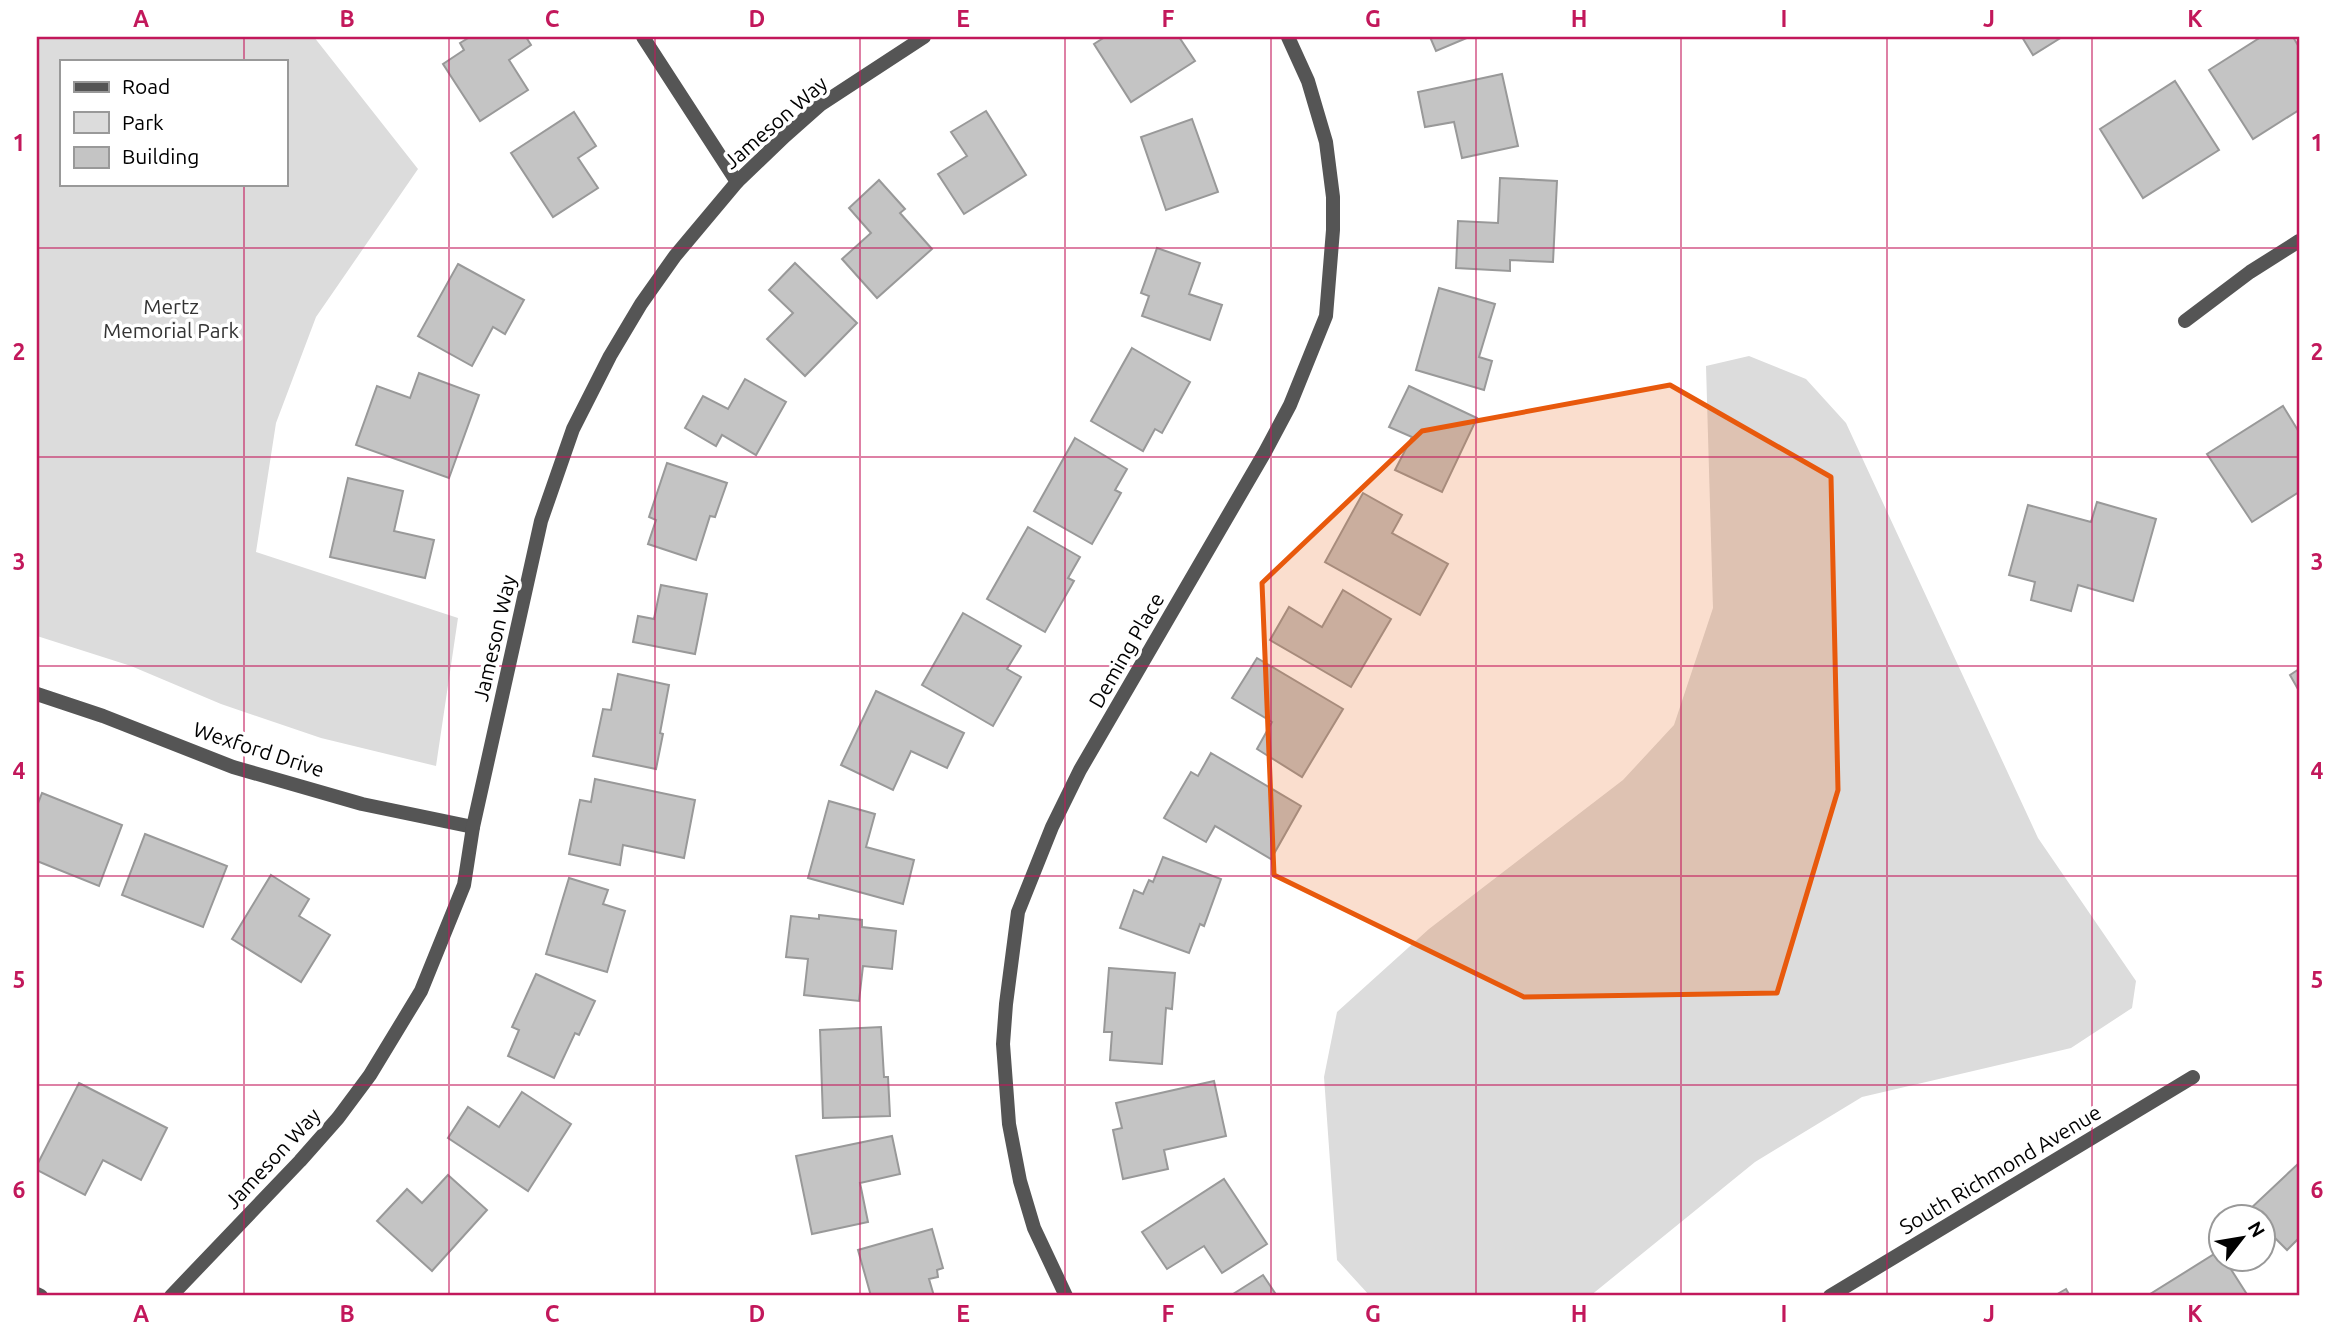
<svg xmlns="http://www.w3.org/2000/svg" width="2336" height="1333" font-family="Ubuntu,sans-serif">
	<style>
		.green { fill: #dcdcdc; fill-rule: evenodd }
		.building { fill: #c4c4c4; stroke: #999; stroke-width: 2 }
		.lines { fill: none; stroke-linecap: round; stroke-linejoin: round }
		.minor { stroke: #555; stroke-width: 14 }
		.marked { fill: #e8590c; fill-opacity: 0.2; stroke: #e8590c; stroke-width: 5; stroke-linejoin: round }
		.grid { fill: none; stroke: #c2185b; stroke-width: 2; stroke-opacity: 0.55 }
		.labels { text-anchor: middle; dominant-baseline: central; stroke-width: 7; stroke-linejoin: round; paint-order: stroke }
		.street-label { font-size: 21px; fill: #000; stroke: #fff }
		.park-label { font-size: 21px; fill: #333; stroke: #fff }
		.neatline { fill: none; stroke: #c2185b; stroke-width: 2.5 }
		.grid-label { font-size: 23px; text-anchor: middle; font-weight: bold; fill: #c2185b }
	</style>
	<rect width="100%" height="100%" fill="#fff"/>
	<!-- green -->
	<g class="green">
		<path d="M 37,37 L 314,37 L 418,169 L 316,317 L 276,423 L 256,552 L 458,618 L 436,766 L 321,738 L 221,704 L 131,666 L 37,636 ZM 61,61 L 285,61 L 285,184 L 61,184 Z"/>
		<path d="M 1749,356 L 1806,379 L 1846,423 L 2038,838 L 2136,981 L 2132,1008 L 2071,1048 L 1862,1097 L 1755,1162 L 1590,1296 L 1370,1296 L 1337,1260 L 1324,1077 L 1337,1012 L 1429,929 L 1623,780 L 1674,725 L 1713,608 L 1706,366 Z"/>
	</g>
	<!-- building -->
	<g class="building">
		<path d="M 470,37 L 526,37 L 531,45 L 509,60 L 528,90 L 480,121 L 443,64 L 464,50 L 460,43 Z"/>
		<path d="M 1105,37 L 1179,37 L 1195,61 L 1131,102 L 1094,44 Z"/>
		<path d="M 1430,37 L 1469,37 L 1436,51 Z"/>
		<path d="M 2022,37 L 2062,37 L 2033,55 Z"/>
		<path d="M 2261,37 L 2293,37 L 2299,47 L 2299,110 L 2253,139 L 2209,70 Z"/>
		<path d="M 1502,74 L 1518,146 L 1462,158 L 1454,122 L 1425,127 L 1418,92 Z"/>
		<path d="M 2175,81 L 2219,150 L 2143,198 L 2100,129 Z"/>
		<path d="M 986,111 L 1026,175 L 964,214 L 938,174 L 967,156 L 951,132 Z"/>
		<path d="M 574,112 L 596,146 L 578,158 L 598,188 L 553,217 L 511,153 Z"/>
		<path d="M 1192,119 L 1218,192 L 1166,210 L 1141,137 Z"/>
		<path d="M 1500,178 L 1557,181 L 1553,262 L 1510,260 L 1510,271 L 1456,268 L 1458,221 L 1498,223 Z"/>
		<path d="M 879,180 L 905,209 L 900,213 L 932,249 L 877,298 L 842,259 L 871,233 L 849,208 Z"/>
		<path d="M 1157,248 L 1200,263 L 1189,294 L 1222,305 L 1210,340 L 1142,316 L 1149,296 L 1141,293 Z"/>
		<path d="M 795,263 L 857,323 L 805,376 L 767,339 L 793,313 L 769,290 Z"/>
		<path d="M 458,264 L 524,300 L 505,334 L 493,327 L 472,366 L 418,336 Z"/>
		<path d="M 1439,288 L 1495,304 L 1479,357 L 1492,361 L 1484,390 L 1416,370 Z"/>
		<path d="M 1132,348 L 1190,382 L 1162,433 L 1155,429 L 1143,451 L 1091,421 Z"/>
		<path d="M 419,373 L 479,395 L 449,478 L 356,445 L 377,386 L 410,398 Z"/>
		<path d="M 745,379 L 786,402 L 756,455 L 722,435 L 716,446 L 685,428 L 703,396 L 728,409 Z"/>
		<path d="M 1409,386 L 1477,418 L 1442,492 L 1395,470 L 1412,437 L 1389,427 Z"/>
		<path d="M 2283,406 L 2299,432 L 2299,492 L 2252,522 L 2207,454 Z"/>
		<path d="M 1075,438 L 1127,469 L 1115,490 L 1121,493 L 1092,544 L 1034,511 Z"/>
		<path d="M 667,463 L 727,483 L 715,517 L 710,516 L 696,560 L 648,544 L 656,520 L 649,517 Z"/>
		<path d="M 348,478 L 403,491 L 394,531 L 434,540 L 425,578 L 330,557 Z"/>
		<path d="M 1363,493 L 1402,515 L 1392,533 L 1448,564 L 1420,615 L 1325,562 Z"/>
		<path d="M 2097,502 L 2156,519 L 2133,601 L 2078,585 L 2071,611 L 2031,600 L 2035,582 L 2009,575 L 2028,505 L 2091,522 Z"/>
		<path d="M 1028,527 L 1080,557 L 1068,578 L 1074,581 L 1045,632 L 987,599 Z"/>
		<path d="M 661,585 L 707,594 L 695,654 L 633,642 L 638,616 L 654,619 Z"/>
		<path d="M 1343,590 L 1391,619 L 1351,687 L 1270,640 L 1289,607 L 1322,627 Z"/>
		<path d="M 963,613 L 1021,646 L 1007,669 L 1021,677 L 993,726 L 922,685 Z"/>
		<path d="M 1257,658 L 1343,709 L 1302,777 L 1257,749 L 1272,722 L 1232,698 Z"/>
		<path d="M 2299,669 L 2299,691 L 2290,675 Z"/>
		<path d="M 618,674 L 669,685 L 660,733 L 663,734 L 656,769 L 593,756 L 603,709 L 611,710 Z"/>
		<path d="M 876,691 L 964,733 L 947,768 L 911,751 L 893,790 L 841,765 Z"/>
		<path d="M 1211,753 L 1301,806 L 1271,859 L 1215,826 L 1206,842 L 1164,818 L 1191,772 L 1198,776 Z"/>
		<path d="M 595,779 L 695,800 L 684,858 L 623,845 L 620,865 L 569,854 L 580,800 L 591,802 Z"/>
		<path d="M 42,793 L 122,825 L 99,886 L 37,861 L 37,806 Z"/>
		<path d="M 829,801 L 875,814 L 866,847 L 914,860 L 903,904 L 808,878 Z"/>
		<path d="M 145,834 L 227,866 L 203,927 L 122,895 Z"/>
		<path d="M 1163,857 L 1221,879 L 1204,926 L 1200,924 L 1189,953 L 1120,928 L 1134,890 L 1143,894 L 1149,880 L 1153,882 Z"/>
		<path d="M 271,875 L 309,899 L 299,916 L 330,935 L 301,982 L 232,939 Z"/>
		<path d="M 569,878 L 608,890 L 603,904 L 625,911 L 607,972 L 546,954 Z"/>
		<path d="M 819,915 L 862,920 L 862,927 L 896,931 L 892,969 L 863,966 L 859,1001 L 804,995 L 808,959 L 786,957 L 791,916 L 819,919 Z"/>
		<path d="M 1109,968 L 1175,973 L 1172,1009 L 1166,1008 L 1162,1064 L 1110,1060 L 1112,1032 L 1104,1032 Z"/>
		<path d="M 536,974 L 595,1001 L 579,1035 L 575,1033 L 554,1078 L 508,1056 L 519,1030 L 512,1027 Z"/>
		<path d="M 881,1027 L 884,1077 L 888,1077 L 890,1116 L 823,1118 L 820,1030 Z"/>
		<path d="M 1214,1081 L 1226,1136 L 1164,1150 L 1168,1169 L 1123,1179 L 1113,1130 L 1122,1128 L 1116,1103 Z"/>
		<path d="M 79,1083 L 167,1128 L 141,1180 L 103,1160 L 85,1195 L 37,1170 L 37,1165 Z"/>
		<path d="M 522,1092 L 571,1124 L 528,1191 L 448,1138 L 468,1107 L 499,1127 Z"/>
		<path d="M 892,1136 L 900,1174 L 860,1183 L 868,1222 L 812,1234 L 796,1156 Z"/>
		<path d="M 2299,1163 L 2299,1238 L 2287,1250 L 2262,1225 L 2262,1218 L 2256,1218 L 2249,1210 Z"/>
		<path d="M 448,1175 L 487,1210 L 432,1271 L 377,1221 L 407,1189 L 422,1203 Z"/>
		<path d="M 1224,1179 L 1267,1244 L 1222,1273 L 1204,1246 L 1167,1269 L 1142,1232 Z"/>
		<path d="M 932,1229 L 943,1268 L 937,1270 L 938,1277 L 929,1279 L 934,1296 L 871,1296 L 858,1250 Z"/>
		<path d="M 2219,1251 L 2220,1260 L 2225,1260 L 2248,1296 L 2147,1296 Z"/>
		<path d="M 1263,1275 L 1277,1296 L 1230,1296 Z"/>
		<path d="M 2066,1289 L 2070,1296 L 2054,1296 Z"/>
	</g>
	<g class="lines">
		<!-- minor -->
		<g class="minor">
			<path d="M 643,37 L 737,182"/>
			<path d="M 2185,321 L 2250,272 L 2299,241"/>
			<path d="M 37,694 L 103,716 L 233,767 L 362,804 L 473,827"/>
			<path d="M 37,1294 L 41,1296"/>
			<path d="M 171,1296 L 300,1161 L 338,1118 L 370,1075 L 421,991 L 464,885 L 473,827 L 541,521 L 573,429 L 610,356 L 641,304 L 675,256 L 737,182 L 785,136 L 820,105 L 924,37"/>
			<path d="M 1066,1296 L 1034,1228 L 1020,1181 L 1009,1124 L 1003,1044 L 1006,1004 L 1018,912 L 1052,827 L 1080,770 L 1265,452 L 1290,405 L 1326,316 L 1333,230 L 1333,197 L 1326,142 L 1308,81 L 1288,37"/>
			<path d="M 1830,1296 L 2193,1077"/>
		</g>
	</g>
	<!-- marked area -->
	<path class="marked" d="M 1670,385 L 1831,477 L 1838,790 L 1777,993 L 1524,997 L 1274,875 L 1262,583 L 1422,431 Z"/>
	<!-- grid -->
	<path class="grid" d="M 244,37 L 244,61M 449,37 L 449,1296M 655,37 L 655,1296M 860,37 L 860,1296M 1065,37 L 1065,1296M 1271,37 L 1271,1296M 1476,37 L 1476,1296M 1681,37 L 1681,1296M 1887,37 L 1887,1296M 2092,37 L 2092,1296M 244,184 L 244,1296M 37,248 L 2299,248M 37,457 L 2299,457M 37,666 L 2299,666M 37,876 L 2299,876M 37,1085 L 2299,1085"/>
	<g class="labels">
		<!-- street labels -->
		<g class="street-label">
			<text transform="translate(775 122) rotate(-41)">Jameson Way</text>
			<text transform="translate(494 638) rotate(-77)">Jameson Way</text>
			<text transform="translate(1126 650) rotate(-60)">Deming Place</text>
			<text transform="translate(259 749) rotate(18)">Wexford Drive</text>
			<text transform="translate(272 1158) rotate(-47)">Jameson Way</text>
			<text transform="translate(2000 1169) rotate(-31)">South Richmond Avenue</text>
		</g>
		<!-- park labels -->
		<g class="park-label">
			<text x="171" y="306">Mertz<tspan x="171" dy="24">Memorial Park</tspan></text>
		</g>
	</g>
	<!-- border -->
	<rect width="2336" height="1333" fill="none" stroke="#ffffff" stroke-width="77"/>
	<!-- legend -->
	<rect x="60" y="60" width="228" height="126" fill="#ffffff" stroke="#999999" stroke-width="2"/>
	<rect x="74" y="82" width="35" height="10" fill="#555555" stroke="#999999" stroke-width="2"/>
	<text x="122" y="94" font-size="21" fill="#000000">Road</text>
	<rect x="74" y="112" width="35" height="21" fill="#dcdcdc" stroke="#999999" stroke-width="2"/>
	<text x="122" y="130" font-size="21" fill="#000000">Park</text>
	<rect x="74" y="147" width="35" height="21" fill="#c4c4c4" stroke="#999999" stroke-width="2"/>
	<text x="122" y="164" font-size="21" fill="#000000">Building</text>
	<!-- north arrow -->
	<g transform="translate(2242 1238) rotate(59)"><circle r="33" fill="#ffffff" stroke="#999999" stroke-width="2"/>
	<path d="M0-5L12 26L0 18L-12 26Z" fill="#000000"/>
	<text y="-10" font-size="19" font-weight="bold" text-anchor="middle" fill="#000000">N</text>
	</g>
	<rect x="38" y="38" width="2260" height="1256" class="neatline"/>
	<g class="grid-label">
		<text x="141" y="27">A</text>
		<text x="347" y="27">B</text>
		<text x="552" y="27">C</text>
		<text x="757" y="27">D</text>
		<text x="963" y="27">E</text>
		<text x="1168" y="27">F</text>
		<text x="1373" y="27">G</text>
		<text x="1579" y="27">H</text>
		<text x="1784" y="27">I</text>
		<text x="1989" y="27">J</text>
		<text x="2195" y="27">K</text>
		<text x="19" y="151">1</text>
		<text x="2317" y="151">1</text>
		<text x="19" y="360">2</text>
		<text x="2317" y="360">2</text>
		<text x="19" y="570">3</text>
		<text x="2317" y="570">3</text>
		<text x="19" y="779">4</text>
		<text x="2317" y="779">4</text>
		<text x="19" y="988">5</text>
		<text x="2317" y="988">5</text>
		<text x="19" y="1198">6</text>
		<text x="2317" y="1198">6</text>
		<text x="141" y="1322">A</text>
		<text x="347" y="1322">B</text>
		<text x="552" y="1322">C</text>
		<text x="757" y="1322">D</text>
		<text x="963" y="1322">E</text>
		<text x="1168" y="1322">F</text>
		<text x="1373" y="1322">G</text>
		<text x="1579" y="1322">H</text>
		<text x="1784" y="1322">I</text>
		<text x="1989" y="1322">J</text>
		<text x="2195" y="1322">K</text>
	</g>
</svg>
